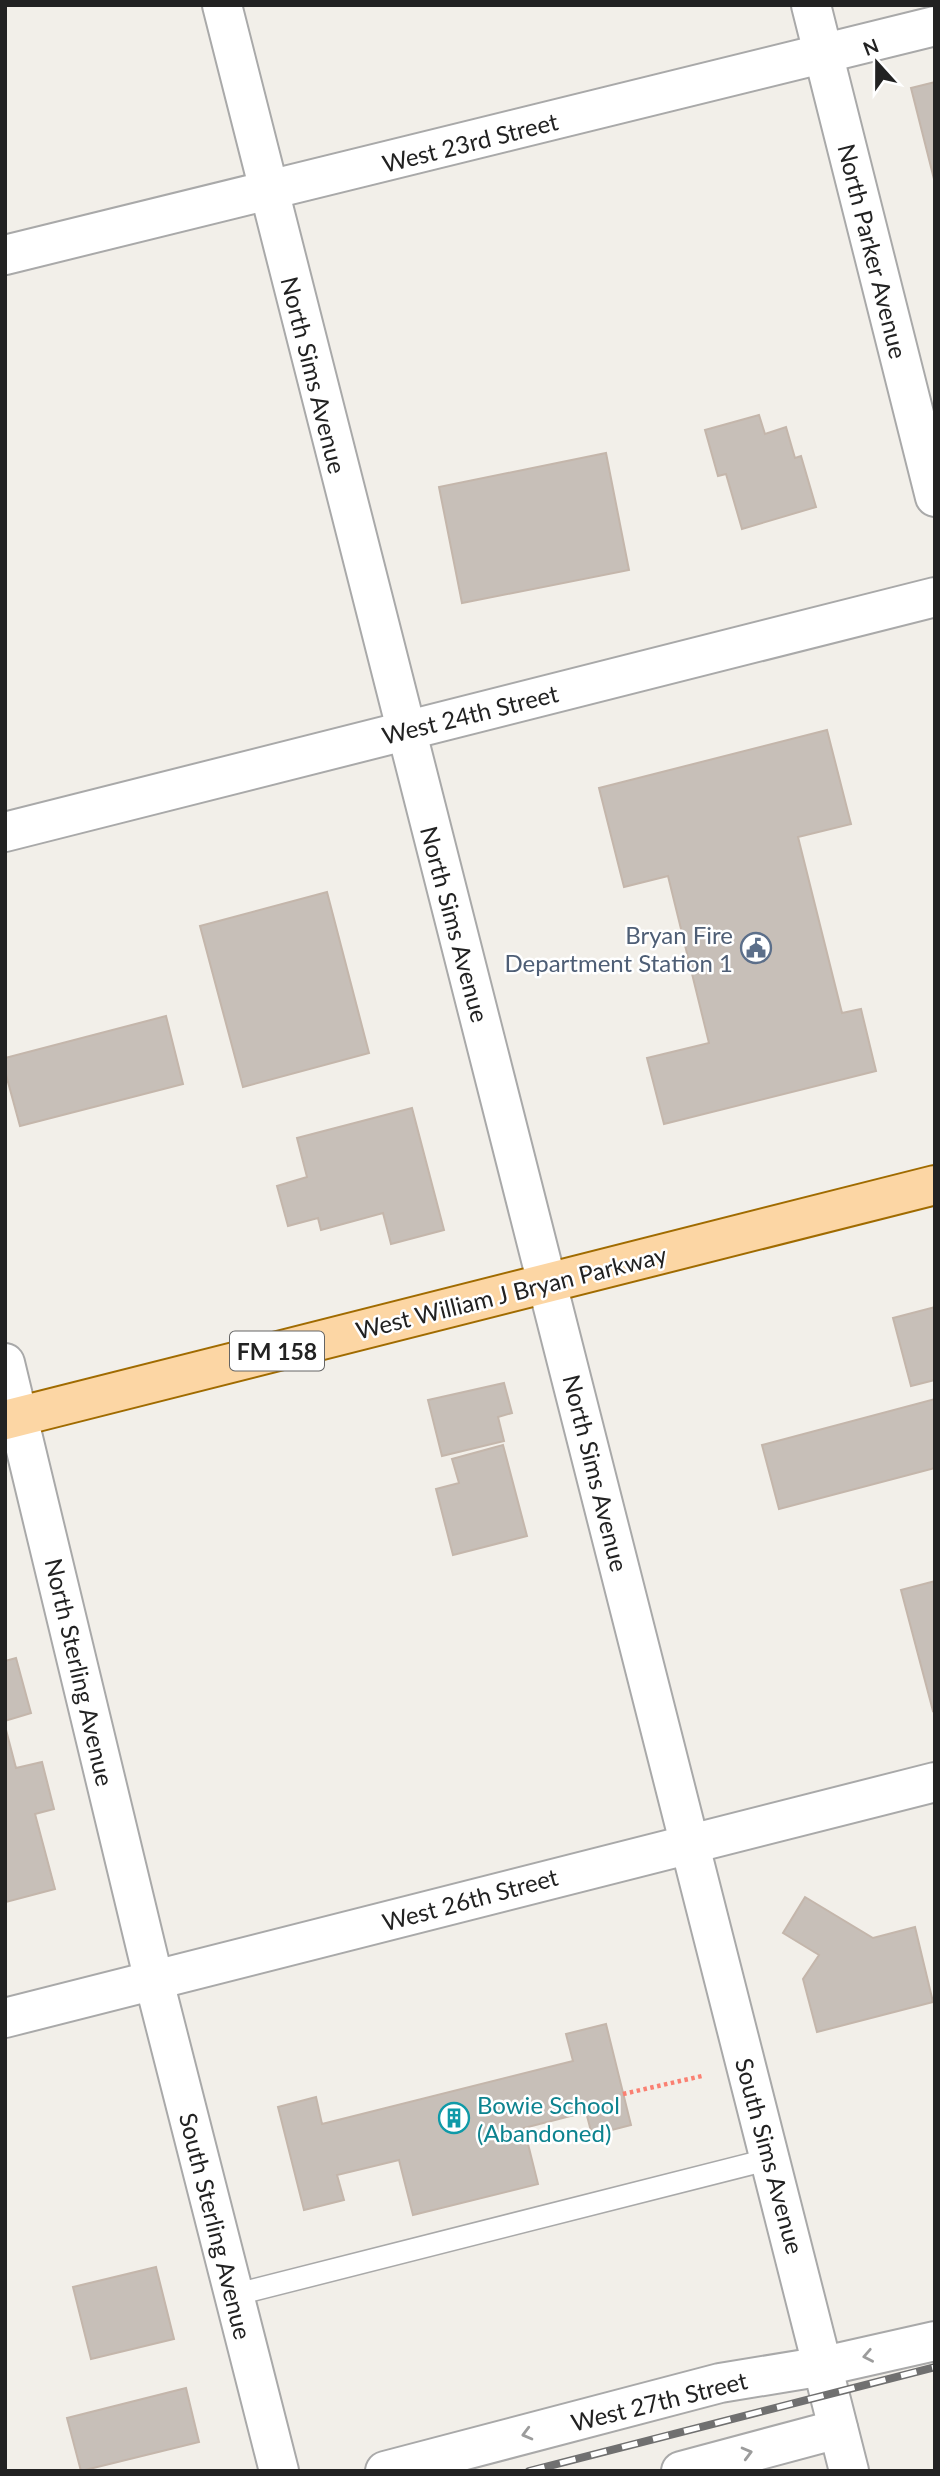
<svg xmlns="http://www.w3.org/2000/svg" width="940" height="2476" font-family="Lato,sans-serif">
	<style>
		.building { fill: #c7bfb8; stroke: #c4b6ab; stroke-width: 2 }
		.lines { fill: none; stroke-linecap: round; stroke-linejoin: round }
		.service-casing { stroke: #a9a9a9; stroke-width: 24 }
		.minor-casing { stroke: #a9a9a9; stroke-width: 42 }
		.tertiary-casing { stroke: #a9a9a9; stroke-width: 42 }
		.primary-casing { stroke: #a06b00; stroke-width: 42 }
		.path { stroke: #fa8072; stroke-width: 4.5; stroke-dasharray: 3.5 3.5; stroke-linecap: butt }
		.service { stroke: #fff; stroke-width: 21 }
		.minor { stroke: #fff; stroke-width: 38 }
		.tertiary { stroke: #fff; stroke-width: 38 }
		.primary { stroke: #fcd6a4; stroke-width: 38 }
		.rail-casing { stroke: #707070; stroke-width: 8 }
		.rail { stroke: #fff; stroke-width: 5; stroke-dasharray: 16; stroke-linecap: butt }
		.oneway { stroke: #9c9c9c }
		.labels { text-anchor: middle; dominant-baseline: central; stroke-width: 5; stroke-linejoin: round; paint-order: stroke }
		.shield { fill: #fff; stroke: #646464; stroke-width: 2 }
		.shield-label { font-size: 23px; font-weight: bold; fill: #222 }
		.street-label { font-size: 24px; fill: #222; stroke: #fff }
		.service-label { font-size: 24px; fill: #4e5e75; stroke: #fff; text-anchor: end }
		.culture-label { font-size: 24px; fill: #0d838f; stroke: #fff; text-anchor: start }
	</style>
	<rect width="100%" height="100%" fill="#f2efe9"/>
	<!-- building -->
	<g class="building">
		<path d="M 935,82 L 935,183 L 911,88 Z"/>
		<path d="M 759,415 L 765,434 L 786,427 L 795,458 L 801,456 L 816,507 L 742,529 L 726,474 L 718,476 L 705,430 Z"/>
		<path d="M 606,453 L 629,570 L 462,603 L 439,487 Z"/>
		<path d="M 827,730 L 851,824 L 798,837 L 842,1013 L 861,1009 L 876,1071 L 664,1124 L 647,1058 L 709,1043 L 668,876 L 624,887 L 599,788 Z"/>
		<path d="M 327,892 L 369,1053 L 243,1087 L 200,926 Z"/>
		<path d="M 166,1016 L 183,1084 L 20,1126 L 5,1071 L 5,1058 Z"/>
		<path d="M 412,1108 L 444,1230 L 391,1244 L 383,1213 L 321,1230 L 318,1218 L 288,1226 L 277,1186 L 307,1177 L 297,1138 Z"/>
		<path d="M 935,1307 L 935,1380 L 911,1386 L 893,1318 Z"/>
		<path d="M 504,1383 L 512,1413 L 498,1417 L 504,1441 L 442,1456 L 428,1400 Z"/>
		<path d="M 935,1399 L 935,1468 L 779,1509 L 762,1445 Z"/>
		<path d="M 503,1445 L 527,1536 L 453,1555 L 436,1489 L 459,1483 L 452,1459 Z"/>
		<path d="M 935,1581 L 935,1710 L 933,1711 L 901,1590 Z"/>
		<path d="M 16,1658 L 31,1713 L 5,1721 L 5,1661 Z"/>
		<path d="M 5,1726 L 16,1768 L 42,1762 L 54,1809 L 35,1814 L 55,1889 L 6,1902 Z"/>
		<path d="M 805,1897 L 873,1938 L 915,1927 L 933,2002 L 817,2032 L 803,1979 L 819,1955 L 783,1933 Z"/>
		<path d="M 606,2024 L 631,2125 L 592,2135 L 586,2112 L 524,2128 L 538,2184 L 413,2215 L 399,2160 L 337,2175 L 344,2200 L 304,2210 L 278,2107 L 316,2097 L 322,2124 L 573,2061 L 566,2034 Z"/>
		<path d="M 156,2267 L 174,2339 L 91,2359 L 73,2287 Z"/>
		<path d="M 186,2388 L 199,2442 L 81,2471 L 67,2418 Z"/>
	</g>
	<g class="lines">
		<!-- service casing -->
		<g class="service-casing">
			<path id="service" d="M 234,2295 L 770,2159"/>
		</g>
		<!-- minor casing -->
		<g class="minor-casing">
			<g id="minor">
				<path d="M 811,5 L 935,497"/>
				<path d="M 5,255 L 935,26"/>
				<path d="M 5,832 L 935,597"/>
				<path d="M 5,1363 L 154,1981 L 279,2471"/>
				<path d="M 5,2018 L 935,1782"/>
				<path d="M 385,2471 L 720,2383 L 824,2366 L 935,2341"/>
				<path d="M 681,2471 L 838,2429"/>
			</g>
		</g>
		<!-- tertiary casing -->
		<g class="tertiary-casing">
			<path id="tertiary" d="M 222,5 L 849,2471"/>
		</g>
		<!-- primary casing -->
		<g class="primary-casing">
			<path id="primary" d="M 5,1420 L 935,1185"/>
		</g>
		<!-- path -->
		<path class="path" d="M 623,2094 L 702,2076"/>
		<!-- service -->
		<use href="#service" class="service"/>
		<!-- minor -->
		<use href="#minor" class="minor"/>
		<!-- tertiary -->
		<use href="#tertiary" class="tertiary"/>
		<!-- primary -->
		<use href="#primary" class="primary"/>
		<!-- rail casing -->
		<g class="rail-casing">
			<path id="rail" d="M 529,2471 L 935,2367"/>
		</g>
		<!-- rail -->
		<use href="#rail" class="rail"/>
	</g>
	<!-- one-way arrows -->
	<defs><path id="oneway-chevron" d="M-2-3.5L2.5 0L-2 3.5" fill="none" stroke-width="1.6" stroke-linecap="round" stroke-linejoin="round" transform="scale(1.75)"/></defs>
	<g class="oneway">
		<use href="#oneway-chevron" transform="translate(868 2356) rotate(169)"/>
		<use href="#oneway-chevron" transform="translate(527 2434) rotate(165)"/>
		<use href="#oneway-chevron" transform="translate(747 2453) rotate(-15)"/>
	</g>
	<!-- icons -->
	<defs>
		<g id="civic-ring" transform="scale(1.575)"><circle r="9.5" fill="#fff" stroke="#5c6f8a" stroke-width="1.5"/><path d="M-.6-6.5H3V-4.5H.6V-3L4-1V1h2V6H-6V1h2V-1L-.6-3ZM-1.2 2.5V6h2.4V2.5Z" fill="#5c6f8a"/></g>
		<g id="building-ring" transform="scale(1.575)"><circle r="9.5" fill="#fff" stroke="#0f9aa8" stroke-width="1.5"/><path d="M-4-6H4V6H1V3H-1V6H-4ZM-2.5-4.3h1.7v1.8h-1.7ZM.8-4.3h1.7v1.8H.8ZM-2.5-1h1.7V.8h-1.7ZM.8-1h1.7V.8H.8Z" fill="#0f9aa8"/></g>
	</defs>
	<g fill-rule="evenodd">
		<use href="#civic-ring" x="756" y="948"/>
		<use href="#building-ring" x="454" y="2118"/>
	</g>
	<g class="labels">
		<!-- shield labels -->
		<rect class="shield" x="230" y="1331.5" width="94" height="39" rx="5"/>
		<g class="shield-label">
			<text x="277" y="1351">FM 158</text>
		</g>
		<!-- street labels -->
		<g class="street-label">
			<text transform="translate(470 142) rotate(-14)">West 23rd Street</text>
			<text transform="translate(873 251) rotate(76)">North Parker Avenue</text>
			<text transform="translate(314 375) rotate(76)">North Sims Avenue</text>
			<text transform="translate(470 714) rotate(-14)">West 24th Street</text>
			<text transform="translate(455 924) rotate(75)">North Sims Avenue</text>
			<text transform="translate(511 1292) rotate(-14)">West William J Bryan Parkway</text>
			<text transform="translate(596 1473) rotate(76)">North Sims Avenue</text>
			<text transform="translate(80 1672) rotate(77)">North Sterling Avenue</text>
			<text transform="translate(470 1899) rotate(-15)">West 26th Street</text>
			<text transform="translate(770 2156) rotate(75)">South Sims Avenue</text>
			<text transform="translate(216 2226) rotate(76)">South Sterling Avenue</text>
			<text transform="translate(659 2401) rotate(-14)">West 27th Street</text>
		</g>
		<!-- service labels -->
		<g class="service-label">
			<text x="733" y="934">Bryan Fire<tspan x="733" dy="28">Department Station 1</tspan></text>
		</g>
		<!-- culture labels -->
		<g class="culture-label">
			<text x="477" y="2104">Bowie School<tspan x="477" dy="28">(Abandoned)</tspan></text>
		</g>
	</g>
	<!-- border -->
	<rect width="940" height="2476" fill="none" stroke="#222222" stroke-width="14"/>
	<!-- north arrow -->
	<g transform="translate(877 63) rotate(339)" stroke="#ffffff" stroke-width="5" paint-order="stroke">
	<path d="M0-5L12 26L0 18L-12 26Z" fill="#222222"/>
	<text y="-10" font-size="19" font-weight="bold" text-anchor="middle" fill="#222222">N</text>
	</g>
</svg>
